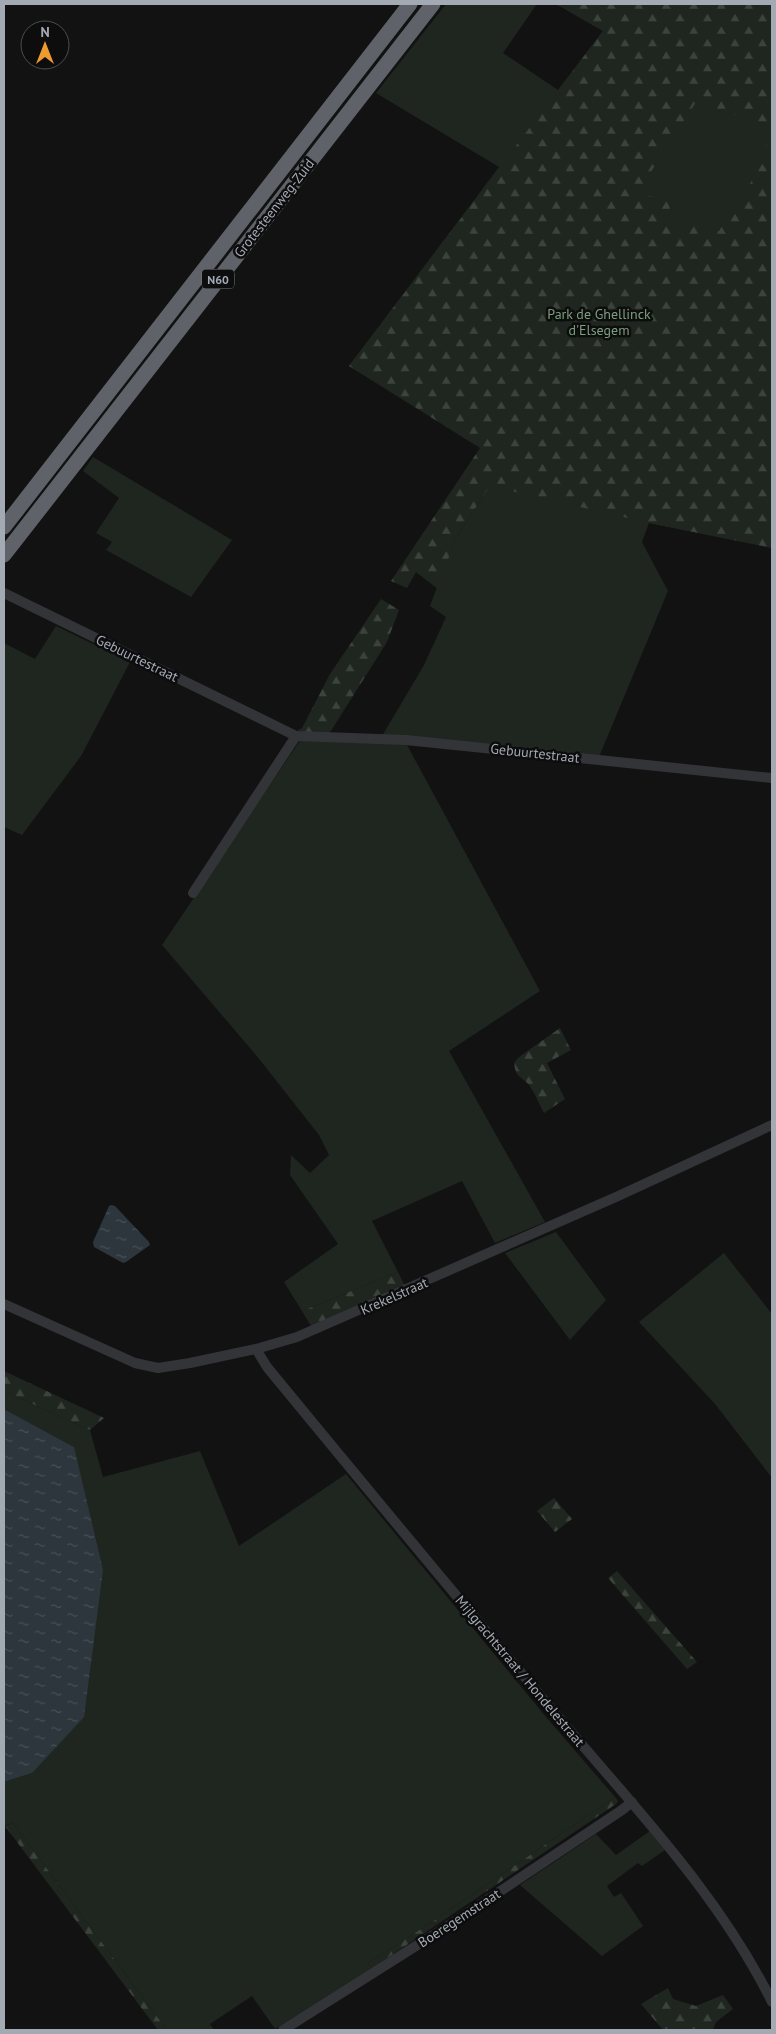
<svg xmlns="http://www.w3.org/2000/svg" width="776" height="2034" font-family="'PT Sans',sans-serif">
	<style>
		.green { fill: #1e261f }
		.forest { fill: url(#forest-firs); fill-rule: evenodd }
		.water { fill: url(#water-ripples) }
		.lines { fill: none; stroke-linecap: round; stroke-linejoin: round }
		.minor { stroke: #333438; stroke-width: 10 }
		.highway { stroke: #5f6369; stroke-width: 15 }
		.labels { text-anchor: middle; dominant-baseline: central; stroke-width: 5; stroke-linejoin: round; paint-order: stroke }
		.shield { fill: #0d0d0e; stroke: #777b82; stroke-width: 1 }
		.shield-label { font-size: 12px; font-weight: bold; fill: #a4aab4 }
		.street-label { font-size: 14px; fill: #a4aab4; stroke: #0d0d0e }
		.park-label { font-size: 14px; fill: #7c9f7b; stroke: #0d0d0e }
	</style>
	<defs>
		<pattern id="forest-firs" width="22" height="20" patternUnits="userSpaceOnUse" patternTransform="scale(1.25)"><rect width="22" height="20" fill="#1e261f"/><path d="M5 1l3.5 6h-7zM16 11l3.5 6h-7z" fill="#3c433d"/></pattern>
		<pattern id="water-ripples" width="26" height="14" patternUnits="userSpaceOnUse" patternTransform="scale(1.25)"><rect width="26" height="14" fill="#2c363c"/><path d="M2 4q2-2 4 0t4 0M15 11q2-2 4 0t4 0" fill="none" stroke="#485056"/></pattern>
	</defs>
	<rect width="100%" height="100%" fill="#121213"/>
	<!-- green -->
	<g class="green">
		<path d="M 446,4 L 537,4 L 503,53 L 558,90 L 603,31 L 556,4 L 772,4 L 772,548 L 649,523 L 642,542 L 668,591 L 599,757 L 382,736 L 424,665 L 446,617 L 430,606 L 455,539 L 490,486 L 480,447 L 349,366 L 499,167 L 376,93 Z"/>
		<path d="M 93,457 L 232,540 L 191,597 L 106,550 L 112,542 L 96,533 L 119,498 L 83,471 Z"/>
		<path d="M 56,626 L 130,662 L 81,756 L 22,835 L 4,827 L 4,643 L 35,659 Z"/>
		<path d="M 301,739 L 406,743 L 540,991 L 449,1051 L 545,1222 L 495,1243 L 462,1181 L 372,1221 L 398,1272 L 302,1311 L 284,1282 L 338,1244 L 290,1175 L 291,1155 L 310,1173 L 329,1155 L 319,1135 L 256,1055 L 162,945 Z"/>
		<path d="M 556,1232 L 606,1300 L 570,1340 L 505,1253 Z"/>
		<path d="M 724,1253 L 772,1314 L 772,1478 L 715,1404 L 639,1322 Z"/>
		<path d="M 4,1391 L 90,1430 L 103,1477 L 200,1451 L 239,1546 L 346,1474 L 546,1717 L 615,1797 L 435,1920 L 368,1963 L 371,1969 L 275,2029 L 252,1996 L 210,2024 L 214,2030 L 167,2030 L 13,1823 L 4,1826 L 4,1782 L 32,1773 L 74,1447 L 4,1409 Z"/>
		<path d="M 650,1831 L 665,1850 L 642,1866 L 638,1863 L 607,1886 L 614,1897 L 621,1893 L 643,1926 L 602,1956 L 520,1885 L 596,1834 L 616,1855 Z"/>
	</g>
	<!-- forest -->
	<g class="forest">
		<path d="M 556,4 L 772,4 L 772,548 L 649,523 L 490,486 L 455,539 L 438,589 L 416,572 L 407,588 L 391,581 L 480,448 L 349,366 L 603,31 ZM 696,102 L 749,119 L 772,131 L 751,182 L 719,231 L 674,221 L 667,199 L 639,194 L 645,181 Z"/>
		<path d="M 381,599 L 399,610 L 387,642 L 329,734 L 299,732 L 298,730 L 302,728 L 330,674 Z"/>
		<path d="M 560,1028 L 571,1050 L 547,1063 L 565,1099 L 544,1113 C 539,1104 535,1093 529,1085 C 522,1076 516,1079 514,1063 L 519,1057 Z"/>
		<path d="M 398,1272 L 405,1286 L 311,1326 L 302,1311 Z"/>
		<path d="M 4,1371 L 104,1418 L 90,1430 L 4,1391 Z"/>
		<path d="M 554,1498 L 572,1519 L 555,1532 L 537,1511 Z"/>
		<path d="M 617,1571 L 697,1662 L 687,1669 L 608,1578 Z"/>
		<path d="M 615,1797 L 618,1801 L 616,1804 L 371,1969 L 368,1963 L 435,1920 Z"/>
		<path d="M 13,1823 L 167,2030 L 158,2030 L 5,1826 Z"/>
		<path d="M 668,1988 L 673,1999 L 696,2006 L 723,1995 L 733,2009 L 716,2022 L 713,2030 L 663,2030 L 641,2004 Z"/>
	</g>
	<!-- water -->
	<g class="water">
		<path d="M 111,1205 L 115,1206 L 149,1242 L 150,1245 L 126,1262 L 123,1263 L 94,1247 L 93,1242 L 109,1206 Z"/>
		<path d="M 4,1409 L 74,1447 L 103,1570 L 84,1717 L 32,1773 L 4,1782 Z"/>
	</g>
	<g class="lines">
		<!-- minor -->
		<g class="minor">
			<path d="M 4,593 L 296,736 L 406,740 L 772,778"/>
			<path d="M 193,893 L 296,736"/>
			<path d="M 4,1304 L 135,1363 L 158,1368 L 190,1363 L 256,1349 L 297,1337 L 616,1197 L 772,1125"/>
			<path d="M 256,1349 L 267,1367 C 364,1485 461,1602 560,1719 C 636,1809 719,1895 772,2002"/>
			<path d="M 283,2030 L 457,1920 L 622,1810 L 632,1802"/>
		</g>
		<!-- highway -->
		<g class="highway">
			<path d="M 4,527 L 410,4"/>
			<path d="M 4,555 L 433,4"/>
		</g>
	</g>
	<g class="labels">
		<!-- shield labels -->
		<rect class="shield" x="202" y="269.5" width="32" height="19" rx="4"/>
		<g class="shield-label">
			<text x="218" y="279">N60</text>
		</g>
		<!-- street labels -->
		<g class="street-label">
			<text transform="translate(274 208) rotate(-52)">Grotesteenweg-Zuid</text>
			<text transform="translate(137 658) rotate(26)">Gebuurtestraat</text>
			<text transform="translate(535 753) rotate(6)">Gebuurtestraat</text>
			<text transform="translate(394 1296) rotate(-24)">Krekelstraat</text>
			<text transform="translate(520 1671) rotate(50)">Mijlgrachtstraat / Hondelestraat</text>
			<text transform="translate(459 1918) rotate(-33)">Boeregemstraat</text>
		</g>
		<!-- park labels -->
		<g class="park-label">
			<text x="599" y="314">Park de Ghellinck<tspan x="599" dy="16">d'Elsegem</tspan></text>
		</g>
	</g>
	<!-- border -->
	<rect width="776" height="2034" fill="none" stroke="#a4aab4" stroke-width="10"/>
	<!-- north arrow -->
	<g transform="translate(45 45)"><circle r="24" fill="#0d0d0e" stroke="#494c50"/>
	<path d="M0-4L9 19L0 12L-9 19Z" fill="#ed9b30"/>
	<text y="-8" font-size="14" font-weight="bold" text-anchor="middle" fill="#a4aab4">N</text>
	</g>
</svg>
